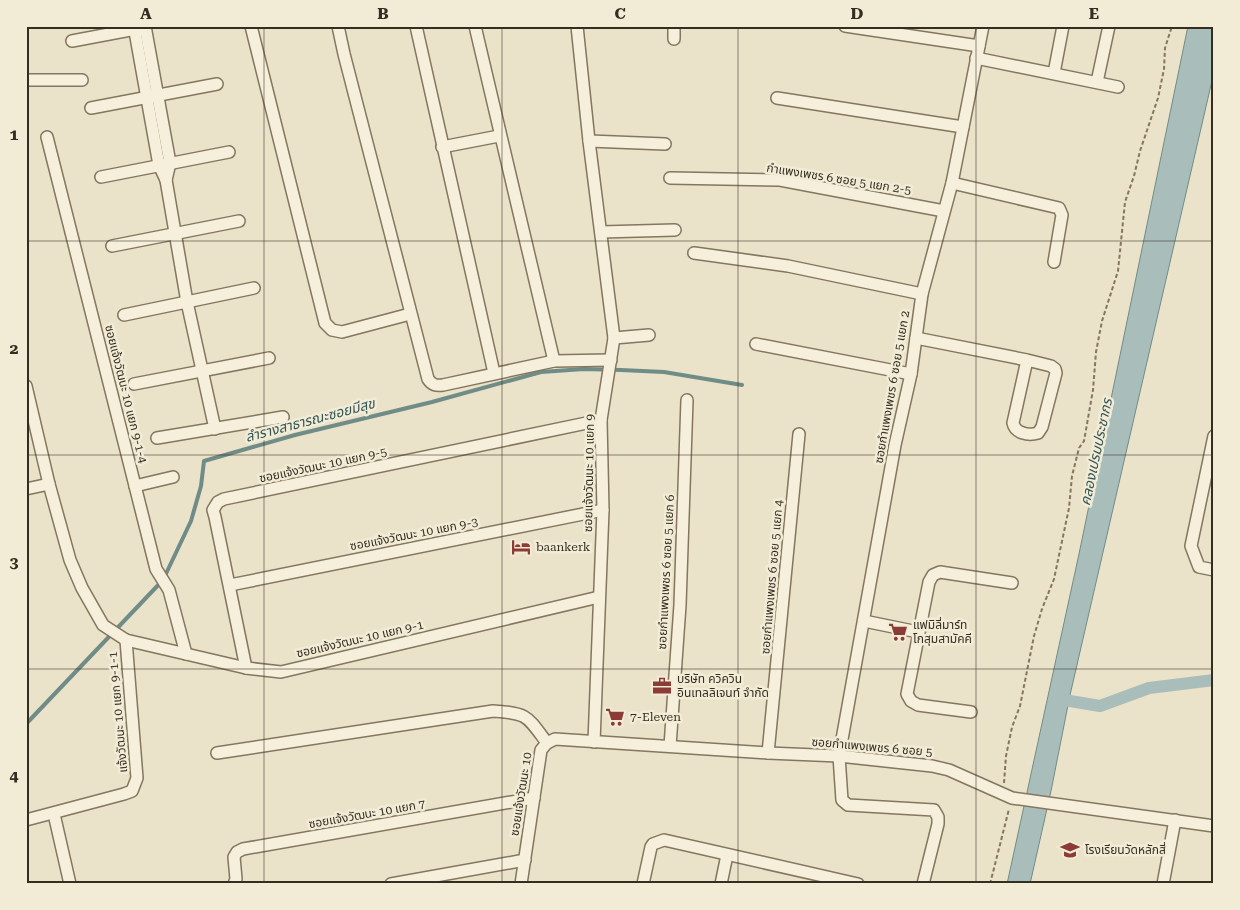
<svg xmlns="http://www.w3.org/2000/svg" width="1240" height="910" font-family="'Roboto Serif','Noto Sans Thai',serif">
	<style>
		.water { fill: #a9beba; stroke: #708c87 }
		.lines { fill: none; stroke-linecap: round; stroke-linejoin: round }
		.stream { stroke: #708c87; stroke-width: 4 }
		.canal { stroke: #a9beba; stroke-width: 12 }
		.minor-casing { stroke: #84765f; stroke-width: 14 }
		.path { stroke: #84765f; stroke-width: 2; stroke-dasharray: 4 2.5; stroke-linecap: butt }
		.minor { stroke: #f5efdb; stroke-width: 11 }
		.grid { fill: none; stroke: #362d21; stroke-width: 1; stroke-opacity: 0.55 }
		.labels { text-anchor: middle; dominant-baseline: central; stroke-width: 5; stroke-linejoin: round; paint-order: stroke }
		.street-label { font-size: 12px; fill: #362d21; stroke: #f2ecd7 }
		.poi-label { font-size: 12px; fill: #362d21; stroke: #f2ecd7; text-anchor: start }
		.water-label { font-size: 14px; font-style: italic; fill: #325454; stroke: #f2ecd7 }
		.neatline { fill: none; stroke: #362d21; stroke-width: 2 }
		.grid-label { font-size: 16px; text-anchor: middle; font-weight: bold; fill: #362d21 }
	</style>
	<rect width="100%" height="100%" fill="#eae2c9"/>
	<!-- water -->
	<path class="water" d="M 1188,26 L 1214,26 L 1214,72 L 1070,695 L 1051,791 L 1030,884 L 1007,884 L 1079,554 Z"/>
	<g class="lines">
		<!-- stream -->
		<path class="stream" d="M 26,724 L 163,580 L 191,521 L 201,486 L 204,461 L 295,435 L 432,402 L 541,372 L 584,369 L 621,370 L 664,372 L 742,385"/>
		<!-- canal -->
		<path class="canal" d="M 1058,699 L 1100,706 L 1149,688 L 1214,680"/>
		<!-- minor casing -->
		<g class="minor-casing">
			<g id="minor">
				<path d="M 134,26 L 159,165 L 166,180 L 187,302 L 215,429"/>
				<path d="M 145,26 L 170,163 L 166,180"/>
				<path d="M 251,26 L 325,323 L 332,330 L 342,332 L 410,314"/>
				<path d="M 338,26 L 344,54 L 428,379 C 432,385 436,386 443,385 L 554,361 L 611,360"/>
				<path d="M 416,26 L 494,373"/>
				<path d="M 475,26 L 554,361"/>
				<path d="M 577,26 L 589,141 L 614,338 L 601,420 L 603,510 L 594,742"/>
				<path d="M 674,26 L 674,39"/>
				<path d="M 845,26 L 979,46"/>
				<path d="M 72,41 L 141,28"/>
				<path d="M 976,58 L 1118,87"/>
				<path d="M 1054,73 L 1063,26"/>
				<path d="M 26,80 L 82,80"/>
				<path d="M 1097,82 L 1109,26"/>
				<path d="M 777,98 L 963,127"/>
				<path d="M 91,108 L 217,84"/>
				<path d="M 47,137 L 156,569 L 169,590 L 186,654"/>
				<path d="M 589,141 L 665,144"/>
				<path d="M 442,147 L 499,136"/>
				<path d="M 101,177 L 229,152"/>
				<path d="M 670,178 L 780,180 L 944,211"/>
				<path d="M 952,183 L 1059,208 L 1062,215 L 1054,262"/>
				<path d="M 601,232 L 675,230"/>
				<path d="M 112,246 L 239,221"/>
				<path d="M 694,253 L 788,266 L 922,294"/>
				<path d="M 124,315 L 254,288"/>
				<path d="M 614,338 L 649,335"/>
				<path d="M 916,338 L 1027,360 L 1051,366 L 1055,369 L 1056,373 L 1042,427 L 1038,433 C 1028,436 1015,433 1013,423 L 1027,360"/>
				<path d="M 756,344 L 911,374"/>
				<path d="M 134,384 L 269,358"/>
				<path d="M 26,386 L 49,484 L 70,560 L 82,588 L 103,625 L 126,640 L 246,668 L 281,672 L 599,597"/>
				<path d="M 1214,436 L 1191,546 L 1199,567 L 1214,570"/>
				<path d="M 157,438 L 283,417"/>
				<path d="M 135,486 L 173,477"/>
				<path d="M 26,489 L 49,484"/>
				<path d="M 230,585 L 603,510"/>
				<path d="M 864,621 L 918,632"/>
				<path d="M 246,668 L 215,517 L 213,510 L 218,502 L 224,499 L 601,420"/>
				<path d="M 971,712 L 918,705 L 911,701 L 907,694 L 929,582 L 933,575 L 940,572 L 1012,583"/>
				<path d="M 670,746 L 680,605 L 687,400"/>
				<path d="M 217,753 L 493,711 C 528,713 527,716 547,743"/>
				<path d="M 768,753 L 799,434"/>
				<path d="M 54,814 L 70,884"/>
				<path d="M 26,820 L 124,794 L 132,791 L 137,778 L 126,640"/>
				<path d="M 234,884 L 236,879 L 234,857 L 237,852 L 243,849 L 534,798"/>
				<path d="M 391,884 L 525,860"/>
				<path d="M 521,884 L 541,750 L 547,743 L 555,739 L 768,753 L 839,756 L 932,766 L 949,770 L 1012,798 L 1214,826"/>
				<path d="M 643,884 L 651,847 L 653,844 L 664,840 L 858,884"/>
				<path d="M 721,884 L 727,855"/>
				<path d="M 923,884 L 938,824 L 938,817 L 934,810 L 848,805 L 842,800 L 839,756 L 895,445 L 911,374 L 922,294 L 952,183 L 983,26"/>
				<path d="M 1163,884 L 1175,820"/>
			</g>
		</g>
		<!-- path -->
		<g class="path">
			<path d="M 1004,783 L 1006,756 L 1012,727 L 1020,706 L 1034,636 L 1042,609 L 1054,579 L 1069,508 L 1072,476 L 1079,448 L 1084,441 L 1093,390 L 1096,352 L 1102,321 L 1118,271 L 1125,202 L 1134,176 L 1140,151 L 1158,98 L 1164,69 L 1165,48 L 1172,26"/>
			<path d="M 990,884 L 1009,809"/>
		</g>
		<!-- minor -->
		<use href="#minor" class="minor"/>
	</g>
	<!-- grid -->
	<path class="grid" d="M 264,26 L 264,884M 502,26 L 502,884M 738,26 L 738,884M 976,26 L 976,884M 26,241 L 1214,241M 26,455 L 1214,455M 26,669 L 1214,669"/>
	<!-- icons -->
	<defs>
		<g id="hotel-bare" transform="scale(1.5)"><path d="M-6-4.5h1.5V1H6V5H4.5V3h-9V5H-6ZM-4 0a1.8 1.8 0 1 1 3.6 0ZM.5 0V-2.5h3Q6-2.5 6 0Z" fill="#8c3c36" stroke="#f2ecd7" stroke-width="2.5" paint-order="stroke"/></g>
		<g id="supermarket-bare" transform="scale(1.5)"><path d="M-6-5.5h2.5l.6 2H6L4.5 2H-2.5L-4.4-4H-6ZM-1.5 3.2a1.3 1.3 0 1 0 .1 0ZM3 3.2a1.3 1.3 0 1 0 .1 0Z" fill="#8c3c36" stroke="#f2ecd7" stroke-width="2.5" paint-order="stroke"/></g>
		<g id="office-bare" transform="scale(1.5)"><path d="M-6-3h4V-5.5h4V-3h4V5H-6ZM-1-4.5V-3h2v-1.5ZM-6 0V1H6V0Z" fill="#8c3c36" stroke="#f2ecd7" stroke-width="2.5" paint-order="stroke"/></g>
		<g id="school-bare" transform="scale(1.5)"><path d="M0-5L7-2L0 1L-7-2ZM-4 1L0 2.5L4 1V4Q0 6-4 4Z" fill="#8c3c36" stroke="#f2ecd7" stroke-width="2.5" paint-order="stroke"/></g>
	</defs>
	<g fill-rule="evenodd">
		<use href="#hotel-bare" x="521" y="547"/>
		<use href="#supermarket-bare" x="898" y="632"/>
		<use href="#office-bare" x="662" y="686"/>
		<use href="#supermarket-bare" x="615" y="717"/>
		<use href="#school-bare" x="1070" y="850"/>
	</g>
	<g class="labels">
		<!-- street labels -->
		<g class="street-label">
			<text transform="translate(839 179) rotate(9)">กำแพงเพชร 6 ซอย 5 แยก 2-5</text>
			<text transform="translate(892 387) rotate(-80)">ซอยกำแพงเพชร 6 ซอย 5 แยก 2</text>
			<text transform="translate(126 394) rotate(76)">ซอยแจ้งวัฒนะ 10 แยก 9-1-4</text>
			<text transform="translate(323 465) rotate(-12)">ซอยแจ้งวัฒนะ 10 แยก 9-5</text>
			<text transform="translate(589 473) rotate(-89)">ซอยแจ้งวัฒนะ 10 แยก 9</text>
			<text transform="translate(414 534) rotate(-11)">ซอยแจ้งวัฒนะ 10 แยก 9-3</text>
			<text transform="translate(666 572) rotate(-87)">ซอยกำแพงเพชร 6 ซอย 5 แยก 6</text>
			<text transform="translate(772 577) rotate(-85)">ซอยกำแพงเพชร 6 ซอย 5 แยก 4</text>
			<text transform="translate(360 639) rotate(-13)">ซอยแจ้งวัฒนะ 10 แยก 9-1</text>
			<text transform="translate(118 712) rotate(-95)">แจ้งวัฒนะ 10 แยก 9-1-1</text>
			<text transform="translate(872 747) rotate(5)">ซอยกำแพงเพชร 6 ซอย 5</text>
			<text transform="translate(521 794) rotate(-81)">ซอยแจ้งวัฒนะ 10</text>
			<text transform="translate(367 814) rotate(-10)">ซอยแจ้งวัฒนะ 10 แยก 7</text>
		</g>
		<!-- poi labels -->
		<g class="poi-label">
			<text x="536" y="547">baankerk</text>
			<text x="913" y="625">แฟมิลี่มาร์ท<tspan x="913" dy="14">โกสุมสามัคคี</tspan></text>
			<text x="677" y="679">บริษัท ควิควิน<tspan x="677" dy="14">อินเทลลิเจนท์ จำกัด</tspan></text>
			<text x="630" y="717">7-Eleven</text>
			<text x="1085" y="850">โรงเรียนวัดหลักสี่</text>
		</g>
		<!-- water labels -->
		<g class="water-label">
			<text transform="translate(310 420) rotate(-15)">ลำรางสาธารณะซอยมีสุข</text>
			<text transform="translate(1096 452) rotate(-78)">คลองเปรมประชากร</text>
		</g>
	</g>
	<!-- border -->
	<rect width="1240" height="910" fill="none" stroke="#f2ecd7" stroke-width="55"/>
	<rect x="28" y="28" width="1184" height="854" class="neatline"/>
	<g class="grid-label">
		<text x="146" y="19">A</text>
		<text x="383" y="19">B</text>
		<text x="620" y="19">C</text>
		<text x="857" y="19">D</text>
		<text x="1094" y="19">E</text>
		<text x="14" y="140">1</text>
		<text x="14" y="354">2</text>
		<text x="14" y="568">3</text>
		<text x="14" y="781">4</text>
	</g>
</svg>
